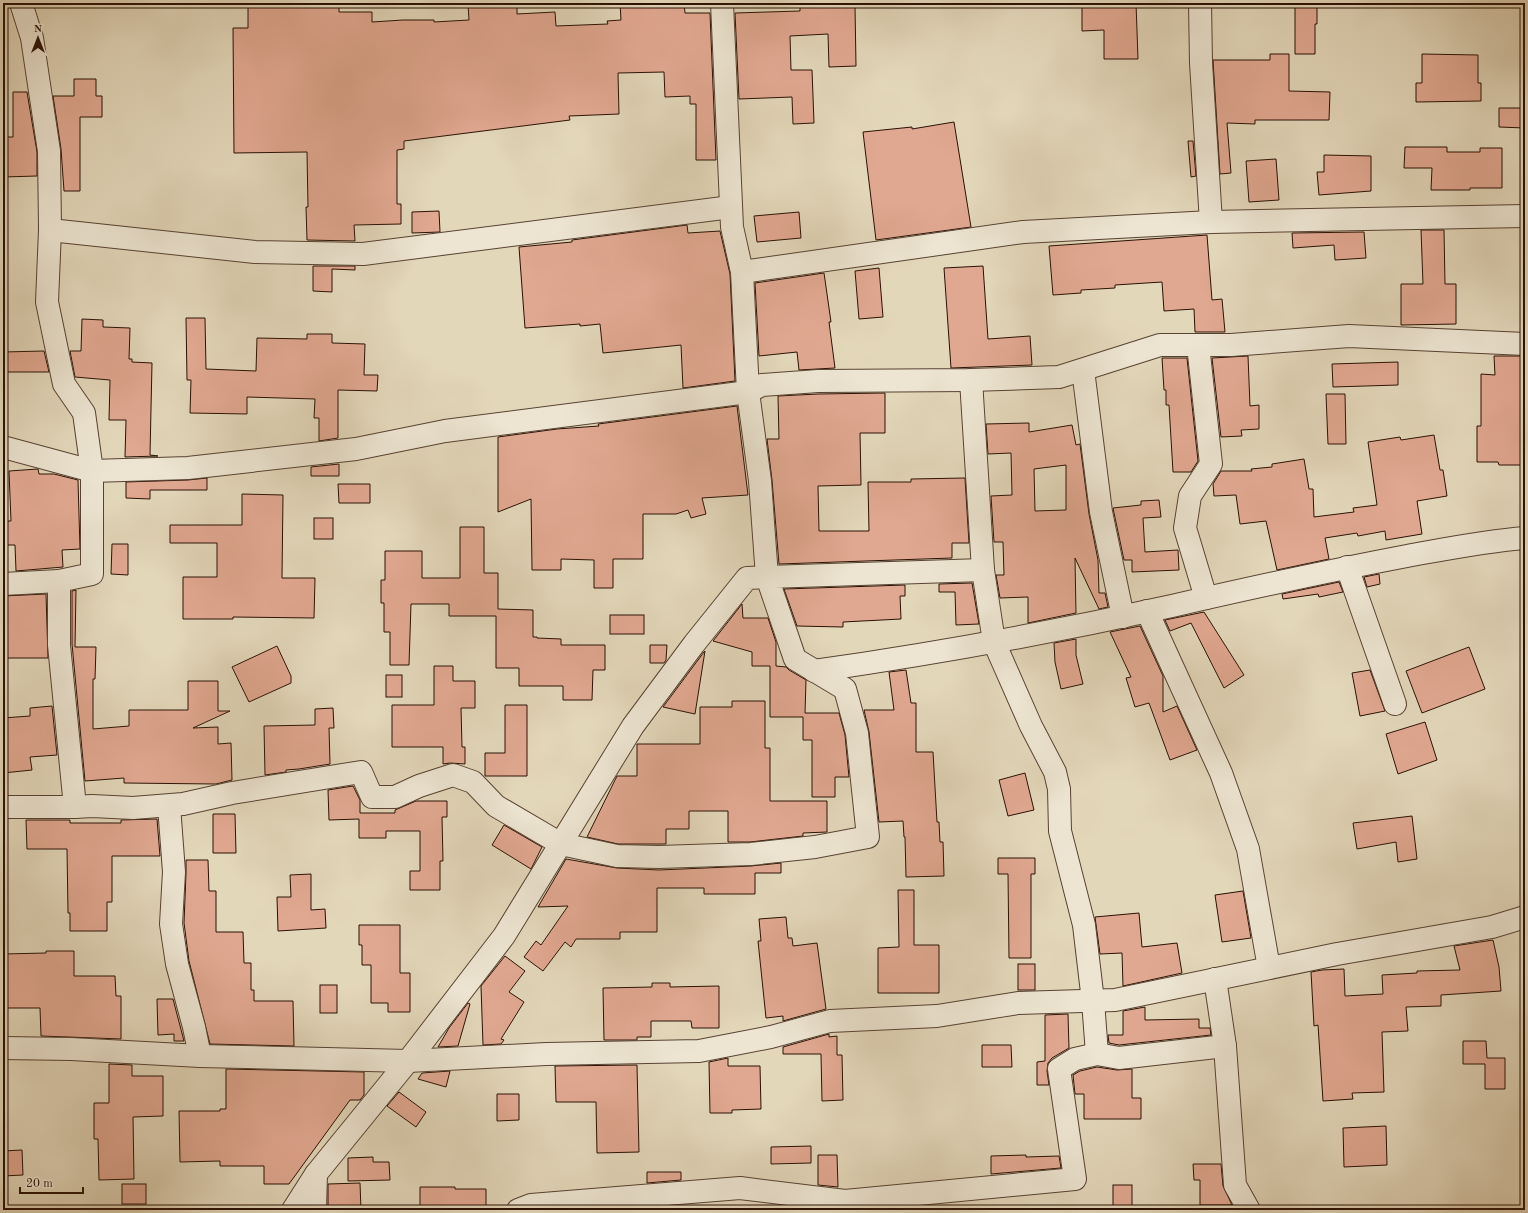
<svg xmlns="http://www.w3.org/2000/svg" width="1528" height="1213" font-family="'Old Standard TT',serif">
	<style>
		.building { fill: #e1a891; stroke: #2a1104; fill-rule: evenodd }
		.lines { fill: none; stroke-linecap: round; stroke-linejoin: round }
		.minor-casing { stroke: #584232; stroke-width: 24 }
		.tertiary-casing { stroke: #584232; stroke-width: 24 }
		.minor { stroke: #ede5d2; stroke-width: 22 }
		.tertiary { stroke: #ede5d2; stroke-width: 22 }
	</style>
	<rect width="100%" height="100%" fill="#e3d7ba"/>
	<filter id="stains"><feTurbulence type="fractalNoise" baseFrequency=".005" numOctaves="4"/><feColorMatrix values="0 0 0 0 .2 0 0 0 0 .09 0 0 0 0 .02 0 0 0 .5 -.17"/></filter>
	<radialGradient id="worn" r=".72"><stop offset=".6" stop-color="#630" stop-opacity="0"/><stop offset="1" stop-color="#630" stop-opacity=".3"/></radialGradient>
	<!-- building -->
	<g class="building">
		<path d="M 248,3 L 339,3 L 339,12 L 372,12 L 372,22 L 403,20 L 434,20 L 434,22 L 469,20 L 468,5 L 517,4 L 517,14 L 555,12 L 556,26 L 608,24 L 607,21 L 621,20 L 620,3 L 684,3 L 685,13 L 710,13 L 716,160 L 696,160 L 696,104 L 690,104 L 690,96 L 665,97 L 664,72 L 618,73 L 619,114 L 569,116 L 570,120 L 404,141 L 404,149 L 397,150 L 397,204 L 401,204 L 401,224 L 354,225 L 355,241 L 307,240 L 306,207 L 308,207 L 307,152 L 234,153 L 233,28 L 248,28 Z"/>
		<path d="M 1082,3 L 1136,3 L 1138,59 L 1104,59 L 1104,30 L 1082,31 Z"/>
		<path d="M 1295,3 L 1317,3 L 1317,24 L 1315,24 L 1315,54 L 1295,54 Z"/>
		<path d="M 800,6 L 855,6 L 856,66 L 829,67 L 828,34 L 790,36 L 791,70 L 812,70 L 814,123 L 793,124 L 792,97 L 739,99 L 735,13 L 800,11 Z"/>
		<path d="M 1270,54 L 1289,54 L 1289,91 L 1330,92 L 1329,120 L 1255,120 L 1255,124 L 1227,123 L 1231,173 L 1220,174 L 1213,60 L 1270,60 Z"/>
		<path d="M 1422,54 L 1478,55 L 1478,83 L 1481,83 L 1481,101 L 1416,102 L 1416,83 L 1422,83 Z"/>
		<path d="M 74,79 L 96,79 L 96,96 L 102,96 L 102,117 L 80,117 L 80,191 L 64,191 L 61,149 L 53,96 L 74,96 Z"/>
		<path d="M 13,92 L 27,92 L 37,152 L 37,176 L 3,177 L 3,137 L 13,137 Z"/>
		<path d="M 1499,108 L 1525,108 L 1525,128 L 1499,127 Z"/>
		<path d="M 954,122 L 971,227 L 876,240 L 863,132 L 912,127 L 912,129 Z"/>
		<path d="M 1188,141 L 1193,141 L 1196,176 L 1191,177 Z"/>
		<path d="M 1405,147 L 1447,147 L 1447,152 L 1480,152 L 1480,148 L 1502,148 L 1502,188 L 1470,188 L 1470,190 L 1431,190 L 1432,168 L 1404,168 Z"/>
		<path d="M 1324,155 L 1371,156 L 1371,191 L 1319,195 L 1317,172 L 1324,172 Z"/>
		<path d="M 1276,159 L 1279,200 L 1249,202 L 1246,161 Z"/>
		<path d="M 439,211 L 440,232 L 412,233 L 412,212 Z"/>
		<path d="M 799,212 L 801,238 L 757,242 L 754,216 Z"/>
		<path d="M 687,225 L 688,233 L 720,231 L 730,274 L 735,381 L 683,388 L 681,345 L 603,353 L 600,324 L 580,326 L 580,324 L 525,328 L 519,247 L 572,242 L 572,240 Z"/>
		<path d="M 1421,230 L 1444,230 L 1445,284 L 1456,284 L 1456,324 L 1401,325 L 1401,284 L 1423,284 Z"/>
		<path d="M 1364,232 L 1366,258 L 1335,260 L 1334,245 L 1293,248 L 1292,233 Z"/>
		<path d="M 1207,235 L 1212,300 L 1222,299 L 1225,332 L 1195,332 L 1194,309 L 1164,311 L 1162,282 L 1115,285 L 1115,288 L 1081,290 L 1081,293 L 1053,295 L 1049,246 Z"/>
		<path d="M 313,266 L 355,266 L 355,270 L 332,269 L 332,292 L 313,291 Z"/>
		<path d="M 983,266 L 988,339 L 1030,336 L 1032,365 L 951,368 L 944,268 Z"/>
		<path d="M 879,268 L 883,317 L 859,319 L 855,271 Z"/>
		<path d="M 824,273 L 831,322 L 829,322 L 835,368 L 799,370 L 797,352 L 759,356 L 755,283 Z"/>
		<path d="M 186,318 L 205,318 L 206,369 L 256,371 L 257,338 L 307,339 L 307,334 L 332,334 L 332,343 L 365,344 L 364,375 L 378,375 L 377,391 L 338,390 L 338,438 L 319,441 L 319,418 L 314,418 L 315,399 L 247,397 L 247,414 L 190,413 L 191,380 L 187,380 Z"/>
		<path d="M 82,319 L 103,320 L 103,327 L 130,328 L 129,359 L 132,359 L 132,362 L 152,363 L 150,455 L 158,456 L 125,457 L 126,420 L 109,420 L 110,380 L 75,377 L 70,351 L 81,351 Z"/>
		<path d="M 44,351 L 49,372 L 3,372 L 3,352 Z"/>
		<path d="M 1248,356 L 1250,406 L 1259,405 L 1259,429 L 1241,430 L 1242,436 L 1221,437 L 1212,358 Z"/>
		<path d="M 1494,356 L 1525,356 L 1525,465 L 1499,465 L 1498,462 L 1477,462 L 1477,426 L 1481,426 L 1481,374 L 1495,375 Z"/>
		<path d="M 1162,358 L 1187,358 L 1198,461 L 1191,472 L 1173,472 L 1169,405 L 1166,405 L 1166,390 L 1164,390 Z"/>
		<path d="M 1398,362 L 1398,385 L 1333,387 L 1332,364 Z"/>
		<path d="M 885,393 L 885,433 L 860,433 L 861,485 L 818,486 L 819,531 L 869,531 L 868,482 L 911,482 L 911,479 L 965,478 L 969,543 L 952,543 L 952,558 L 779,564 L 772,480 L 767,439 L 779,439 L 778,396 L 818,394 Z"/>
		<path d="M 1326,394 L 1345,394 L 1346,444 L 1328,444 Z"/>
		<path d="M 737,406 L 748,495 L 702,498 L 706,514 L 691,518 L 688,510 L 676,514 L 643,514 L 643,559 L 613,559 L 613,588 L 594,588 L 594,560 L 561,559 L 561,570 L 532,570 L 531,499 L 498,512 L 498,437 L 557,429 L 599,426 L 598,424 Z"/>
		<path d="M 1029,423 L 1029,432 L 1072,425 L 1076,445 L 1080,444 L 1089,514 L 1098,560 L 1099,593 L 1105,593 L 1108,607 L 1099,609 L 1075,558 L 1076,613 L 1028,623 L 1028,597 L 1000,598 L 996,575 L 1004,575 L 1003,542 L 994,542 L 991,496 L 1012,495 L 1011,453 L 988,454 L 986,424 ZM 1066,465 L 1066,510 L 1035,511 L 1034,469 Z"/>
		<path d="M 1434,435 L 1440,470 L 1443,470 L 1447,496 L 1417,501 L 1422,534 L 1386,540 L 1385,531 L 1358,536 L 1357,533 L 1325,538 L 1329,559 L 1277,570 L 1266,521 L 1240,524 L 1236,495 L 1214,496 L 1213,484 L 1221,471 L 1252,471 L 1251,469 L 1272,467 L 1272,464 L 1304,459 L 1309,489 L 1313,489 L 1314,517 L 1354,512 L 1353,508 L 1377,505 L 1368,442 L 1400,437 L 1401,440 Z"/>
		<path d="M 339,464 L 339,476 L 311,476 L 311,467 Z"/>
		<path d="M 38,469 L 39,474 L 54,474 L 78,480 L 80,549 L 62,550 L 63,567 L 16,571 L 15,545 L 3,545 L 3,521 L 11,521 L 9,471 Z"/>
		<path d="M 207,478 L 207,490 L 150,490 L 150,499 L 126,498 L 126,482 L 188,480 Z"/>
		<path d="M 338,484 L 370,484 L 370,503 L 339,503 Z"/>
		<path d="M 242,494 L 283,495 L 282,578 L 315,578 L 314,618 L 233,617 L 233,619 L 183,619 L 183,577 L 217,577 L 217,543 L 170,543 L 170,525 L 242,525 Z"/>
		<path d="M 1159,500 L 1161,517 L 1143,518 L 1145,552 L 1178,550 L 1179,570 L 1132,572 L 1132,560 L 1124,560 L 1113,508 L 1141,505 L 1141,501 Z"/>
		<rect x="314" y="518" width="19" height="21"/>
		<path d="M 460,527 L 484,527 L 484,573 L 498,573 L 498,609 L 533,610 L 533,637 L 537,637 L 537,638 L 561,639 L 561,645 L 605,645 L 605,670 L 593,670 L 592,700 L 563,700 L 563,686 L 519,686 L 519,668 L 496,668 L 496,616 L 449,616 L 449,604 L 411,604 L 409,665 L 390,665 L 390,632 L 384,632 L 384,603 L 381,603 L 381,580 L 385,580 L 385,551 L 422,551 L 422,578 L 460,578 Z"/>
		<path d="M 112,544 L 128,544 L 128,575 L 111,574 Z"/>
		<path d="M 1379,574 L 1380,584 L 1367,587 L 1364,577 Z"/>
		<path d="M 1339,582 L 1343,592 L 1319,597 L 1318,594 L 1283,599 L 1282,594 Z"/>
		<path d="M 972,583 L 979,624 L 956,625 L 955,592 L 939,592 L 939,584 Z"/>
		<path d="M 905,585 L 905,596 L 900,596 L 901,619 L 843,622 L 843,627 L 797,626 L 784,589 Z"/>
		<path d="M 76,590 L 75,647 L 96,647 L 95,679 L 93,679 L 93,729 L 129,726 L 129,710 L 188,710 L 188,681 L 218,681 L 218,711 L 230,711 L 193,728 L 218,727 L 218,744 L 231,743 L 232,780 L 216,784 L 124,783 L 124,778 L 85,781 L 72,644 L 72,591 Z"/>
		<path d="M 46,594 L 48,658 L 3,658 L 3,596 Z"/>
		<path d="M 742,604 L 743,618 L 768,618 L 776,642 L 776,666 L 786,667 L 789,670 L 806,680 L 805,713 L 839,713 L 845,735 L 849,777 L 835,777 L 835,797 L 812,797 L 812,740 L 803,740 L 803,717 L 770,717 L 770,666 L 752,666 L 752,652 L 713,641 Z"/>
		<path d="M 1204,612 L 1244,675 L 1224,688 L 1191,623 L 1170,631 L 1165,620 Z"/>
		<rect x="610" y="615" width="34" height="19"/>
		<path d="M 1140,626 L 1163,676 L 1163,712 L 1177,706 L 1197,750 L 1170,760 L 1149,703 L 1135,707 L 1126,678 L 1131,677 L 1110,632 Z"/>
		<path d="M 1076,639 L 1076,655 L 1083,684 L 1061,689 L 1055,662 L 1054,643 Z"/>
		<path d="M 650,645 L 667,645 L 666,660 L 664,663 L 650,663 Z"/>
		<path d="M 277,646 L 291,676 L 291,683 L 249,702 L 232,667 Z"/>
		<path d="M 1469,647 L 1485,689 L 1422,713 L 1406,671 Z"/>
		<path d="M 705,651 L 695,714 L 663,707 L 704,652 Z"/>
		<path d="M 434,666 L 453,666 L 453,681 L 475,681 L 475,708 L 461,708 L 462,747 L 465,747 L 465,764 L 450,763 L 443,764 L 443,747 L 392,747 L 392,705 L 434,705 Z"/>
		<path d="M 906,670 L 911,703 L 916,703 L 916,752 L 933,752 L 937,822 L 939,822 L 940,842 L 943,842 L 944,876 L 906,877 L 905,837 L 904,837 L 903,821 L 879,822 L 869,732 L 864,710 L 894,710 L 889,672 Z"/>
		<path d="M 1370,670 L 1385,711 L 1360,716 L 1352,673 Z"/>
		<rect x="386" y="675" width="16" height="22"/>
		<path d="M 732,701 L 765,701 L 765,748 L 770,748 L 770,801 L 827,801 L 827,832 L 803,833 L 803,836 L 750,842 L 728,842 L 728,811 L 689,811 L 689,829 L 666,829 L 666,844 L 618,844 L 587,837 L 617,776 L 637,776 L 637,744 L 700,744 L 700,707 L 732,707 Z"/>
		<path d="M 505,705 L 527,705 L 527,776 L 485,776 L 485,753 L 505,753 Z"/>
		<path d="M 52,706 L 57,755 L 30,757 L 32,770 L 3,773 L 3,756 L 6,756 L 3,718 L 30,716 L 30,708 Z"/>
		<path d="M 333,708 L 334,728 L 329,728 L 330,764 L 299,769 L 286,770 L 286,772 L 265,775 L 264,726 L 315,725 L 315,709 Z"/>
		<path d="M 1425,722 L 1437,760 L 1398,774 L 1386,734 Z"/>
		<path d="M 1025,773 L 1034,810 L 1008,816 L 999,780 Z"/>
		<path d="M 353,786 L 360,800 L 360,813 L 395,813 L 395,810 L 416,801 L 447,801 L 447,817 L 442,817 L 443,861 L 440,861 L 440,890 L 410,890 L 410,871 L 420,871 L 420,831 L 386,831 L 386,838 L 359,838 L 359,819 L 329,820 L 328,790 Z"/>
		<path d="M 213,814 L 235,814 L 236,853 L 213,853 Z"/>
		<path d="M 1412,816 L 1417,859 L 1398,862 L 1396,842 L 1357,849 L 1353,823 Z"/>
		<path d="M 157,819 L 160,856 L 112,856 L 112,902 L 107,902 L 107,931 L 70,931 L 70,913 L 68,913 L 67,849 L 27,849 L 26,820 L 70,820 L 70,823 L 121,823 L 121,820 Z"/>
		<path d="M 504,825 L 542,847 L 531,869 L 492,845 Z"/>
		<path d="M 998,858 L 1035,858 L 1035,874 L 1031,874 L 1031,958 L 1009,958 L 1008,874 L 998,874 Z"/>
		<path d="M 566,859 L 617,868 L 659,870 L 751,866 L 781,863 L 781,873 L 755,873 L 755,894 L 704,894 L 704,888 L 657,888 L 657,932 L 620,932 L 620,939 L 576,939 L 571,947 L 565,942 L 543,971 L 524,957 L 536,941 L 541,945 L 568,906 L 538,907 Z"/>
		<path d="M 186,860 L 208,860 L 209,891 L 216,891 L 216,932 L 243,932 L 244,963 L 251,963 L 251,990 L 254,990 L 254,1001 L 293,1001 L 294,1046 L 210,1044 L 189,961 L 184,923 L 186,873 Z"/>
		<path d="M 311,874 L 311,910 L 325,909 L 326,928 L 278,931 L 277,897 L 291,897 L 290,875 Z"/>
		<path d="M 898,890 L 914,890 L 914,945 L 939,945 L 939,993 L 878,993 L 878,948 L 899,947 Z"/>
		<path d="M 1243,891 L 1251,938 L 1222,942 L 1215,895 Z"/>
		<path d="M 1139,913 L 1142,947 L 1177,943 L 1182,973 L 1123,986 L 1122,953 L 1100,954 L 1095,917 Z"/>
		<path d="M 786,917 L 788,938 L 792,938 L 793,946 L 817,943 L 826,1009 L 783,1021 L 783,1016 L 766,1018 L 758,941 L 761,941 L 759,919 Z"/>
		<path d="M 359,925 L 400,925 L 400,973 L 410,973 L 410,1012 L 388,1012 L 388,1003 L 371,1003 L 371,965 L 362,965 L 362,945 L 359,945 Z"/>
		<path d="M 1493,940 L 1499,967 L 1501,991 L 1441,995 L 1441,1006 L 1406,1007 L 1408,1031 L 1382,1032 L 1384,1092 L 1352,1093 L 1353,1099 L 1323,1101 L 1318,1025 L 1314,1026 L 1311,972 L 1322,970 L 1344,969 L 1345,996 L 1383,994 L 1382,975 L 1417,973 L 1417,971 L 1460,970 L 1454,946 Z"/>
		<path d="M 46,951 L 74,951 L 74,976 L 115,976 L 116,996 L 121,996 L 121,1039 L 41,1036 L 40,1008 L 3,1008 L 3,954 L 46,953 Z"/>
		<path d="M 505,956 L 525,971 L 509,992 L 524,1002 L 501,1039 L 504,1040 L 501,1044 L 483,1045 L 481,986 Z"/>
		<rect x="1018" y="964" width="17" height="26"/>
		<path d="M 652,983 L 670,983 L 670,987 L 719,986 L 719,1028 L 692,1028 L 691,1021 L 651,1021 L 651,1037 L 637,1037 L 637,1040 L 604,1040 L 603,988 L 652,987 Z"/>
		<rect x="320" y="985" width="17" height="28"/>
		<path d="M 157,999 L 173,999 L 184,1041 L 174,1041 L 174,1034 L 158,1035 Z"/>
		<path d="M 468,1003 L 470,1004 L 458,1046 L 438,1047 L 449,1028 Z"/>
		<path d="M 1145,1007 L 1145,1020 L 1199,1019 L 1199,1028 L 1210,1028 L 1211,1035 L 1119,1045 L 1109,1043 L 1108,1035 L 1123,1035 L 1123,1011 Z"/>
		<path d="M 1068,1014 L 1069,1048 L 1052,1058 L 1048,1063 L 1047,1071 L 1049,1085 L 1037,1085 L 1037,1062 L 1045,1061 L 1045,1015 Z"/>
		<path d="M 829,1034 L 829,1037 L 837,1036 L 837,1055 L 842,1055 L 843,1100 L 822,1101 L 821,1054 L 783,1054 L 783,1047 Z"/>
		<path d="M 1463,1041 L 1486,1041 L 1487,1058 L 1505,1058 L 1505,1089 L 1485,1089 L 1485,1064 L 1463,1064 Z"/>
		<path d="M 982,1045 L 1011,1045 L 1012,1067 L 982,1067 Z"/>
		<path d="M 728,1058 L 728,1066 L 760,1066 L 761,1109 L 732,1110 L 732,1113 L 710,1113 L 709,1062 Z"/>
		<path d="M 109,1064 L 132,1065 L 132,1076 L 163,1076 L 163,1116 L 133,1117 L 134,1179 L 99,1180 L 98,1139 L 94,1139 L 94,1103 L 109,1103 Z"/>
		<path d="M 637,1065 L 639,1152 L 597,1153 L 596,1102 L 556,1102 L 555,1066 Z"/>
		<path d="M 1097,1067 L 1117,1070 L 1132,1069 L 1132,1098 L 1141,1098 L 1141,1119 L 1084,1119 L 1084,1094 L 1075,1094 L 1073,1075 L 1080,1071 Z"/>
		<path d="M 226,1069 L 364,1072 L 364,1095 L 360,1100 L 350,1100 L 289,1184 L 264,1184 L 264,1166 L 220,1166 L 220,1161 L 180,1162 L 179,1111 L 220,1111 L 220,1109 L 226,1109 Z"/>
		<path d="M 450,1071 L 446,1087 L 418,1079 L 422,1073 Z"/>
		<path d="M 399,1092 L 426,1112 L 416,1127 L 387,1106 Z"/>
		<path d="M 497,1094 L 519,1094 L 519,1120 L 497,1121 Z"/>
		<path d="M 1386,1126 L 1387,1165 L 1344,1167 L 1343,1128 Z"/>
		<path d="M 811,1146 L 811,1163 L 771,1164 L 771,1147 Z"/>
		<path d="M 22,1150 L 23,1175 L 3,1176 L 3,1151 Z"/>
		<path d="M 818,1155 L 837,1155 L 838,1187 L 818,1185 Z"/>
		<path d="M 1026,1155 L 1026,1157 L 1059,1156 L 1061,1168 L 991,1174 L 991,1156 Z"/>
		<path d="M 373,1157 L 373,1162 L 389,1162 L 390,1180 L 348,1181 L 348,1158 Z"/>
		<path d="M 1193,1164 L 1221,1164 L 1223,1186 L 1232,1205 L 1200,1205 L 1200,1180 L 1194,1180 Z"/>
		<path d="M 647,1172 L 681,1172 L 681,1180 L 647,1183 Z"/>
		<path d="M 360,1183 L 361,1210 L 343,1210 L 343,1207 L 328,1208 L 328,1184 Z"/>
		<rect x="122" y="1184" width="24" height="20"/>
		<rect x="1113" y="1185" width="19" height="25"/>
		<path d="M 420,1187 L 455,1187 L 455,1189 L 486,1189 L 486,1206 L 455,1207 L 455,1210 L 420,1210 Z"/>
	</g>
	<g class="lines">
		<!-- minor casing -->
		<g class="minor-casing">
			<g id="minor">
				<path d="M 1200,3 L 1201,63 L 1211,222"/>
				<path d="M 50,230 L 255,252 L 363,254 L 731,207"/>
				<path d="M 742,272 L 1023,232 L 1211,222 L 1525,216"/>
				<path d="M 1198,345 L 1211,464 L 1190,496 L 1185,528 L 1206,598"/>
				<path d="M 1083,370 L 1101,512 L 1123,617"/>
				<path d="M 971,380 L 983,570 L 994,642 L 1031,726 L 1055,772 L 1059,789 L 1060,831 L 1084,925 L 1093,1001 L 1097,1054"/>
				<path d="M 3,447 L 92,471 L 188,468 L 356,449 L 445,431 L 748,392 L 762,385 L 818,381 L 971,380 L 1059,377 L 1160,345 L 1231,345 L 1349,336 L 1525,344"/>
				<path d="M 1347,567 L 1395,704"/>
				<path d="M 3,584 L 59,581"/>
				<path d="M 1147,611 L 1221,773 L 1248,849 L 1269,968"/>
				<path d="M 814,671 C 934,654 1054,632 1172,606 C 1250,588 1328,571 1407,556 C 1446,549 1485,541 1525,538"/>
				<path d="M 169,806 L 174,872 L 171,924 L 177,964 L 194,1027 L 200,1056"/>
				<path d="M 3,807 L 75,807 L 59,645 L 59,581 L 92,574 L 92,471 L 84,413 L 64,384 L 47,302 L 50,230 L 49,151 L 32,38 L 21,3"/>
				<path d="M 75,807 L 92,806 L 133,808 L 183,804 L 232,793 L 361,772 L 372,797 L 395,797 L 419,786 L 453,775 L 473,782 L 496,806 L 561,844 L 617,856 L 659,857 L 751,854 L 815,847 L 868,837 L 857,733 L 845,689 L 795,659 L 767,577 L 983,570"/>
				<path d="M 1225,1046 L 1235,1185 L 1249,1210"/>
				<path d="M 3,1048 L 71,1049 L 200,1056 L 408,1061 L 546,1054 L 699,1051 L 771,1037 L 830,1021 L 937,1016 L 1018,1003 L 1115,1000 L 1337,954 L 1492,927 L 1525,917"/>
				<path d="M 293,1210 L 316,1174 L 408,1061 L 504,936 L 633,726 L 694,644 L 747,578 L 767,577 L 760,481 L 748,392 L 742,272 L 732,227 L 722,3"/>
				<path d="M 518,1210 L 531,1205 L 740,1188 L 845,1201 L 1075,1179 L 1059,1069 L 1075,1059 L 1097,1054 L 1119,1058 L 1225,1046 L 1215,979"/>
			</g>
		</g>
		<!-- tertiary casing -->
		<g class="tertiary-casing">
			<path id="tertiary" d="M 315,1210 L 316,1174"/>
		</g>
		<!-- minor -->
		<use href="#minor" class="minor"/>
		<!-- tertiary -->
		<use href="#tertiary" class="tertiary"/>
	</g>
	<!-- margin -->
	<rect width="1528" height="1213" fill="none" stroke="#e3d7ba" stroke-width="16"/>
	<rect x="4" y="4" width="1520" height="1205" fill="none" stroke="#2a1104" stroke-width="2"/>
	<rect x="8" y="8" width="1512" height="1197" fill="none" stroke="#2a1104"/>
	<!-- north arrow -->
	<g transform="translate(38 38)" stroke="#ede5d2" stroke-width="3" paint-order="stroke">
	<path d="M0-3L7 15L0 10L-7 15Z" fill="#2a1104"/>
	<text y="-6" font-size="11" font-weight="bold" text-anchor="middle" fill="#2a1104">N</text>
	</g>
	<!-- scale -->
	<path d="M20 1187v6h63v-6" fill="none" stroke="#2a1104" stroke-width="2"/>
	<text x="26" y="1187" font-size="12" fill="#2a1104" stroke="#ede5d2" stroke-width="3" paint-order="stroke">20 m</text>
	<rect width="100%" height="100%" filter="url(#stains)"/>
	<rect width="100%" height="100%" fill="url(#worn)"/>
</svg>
